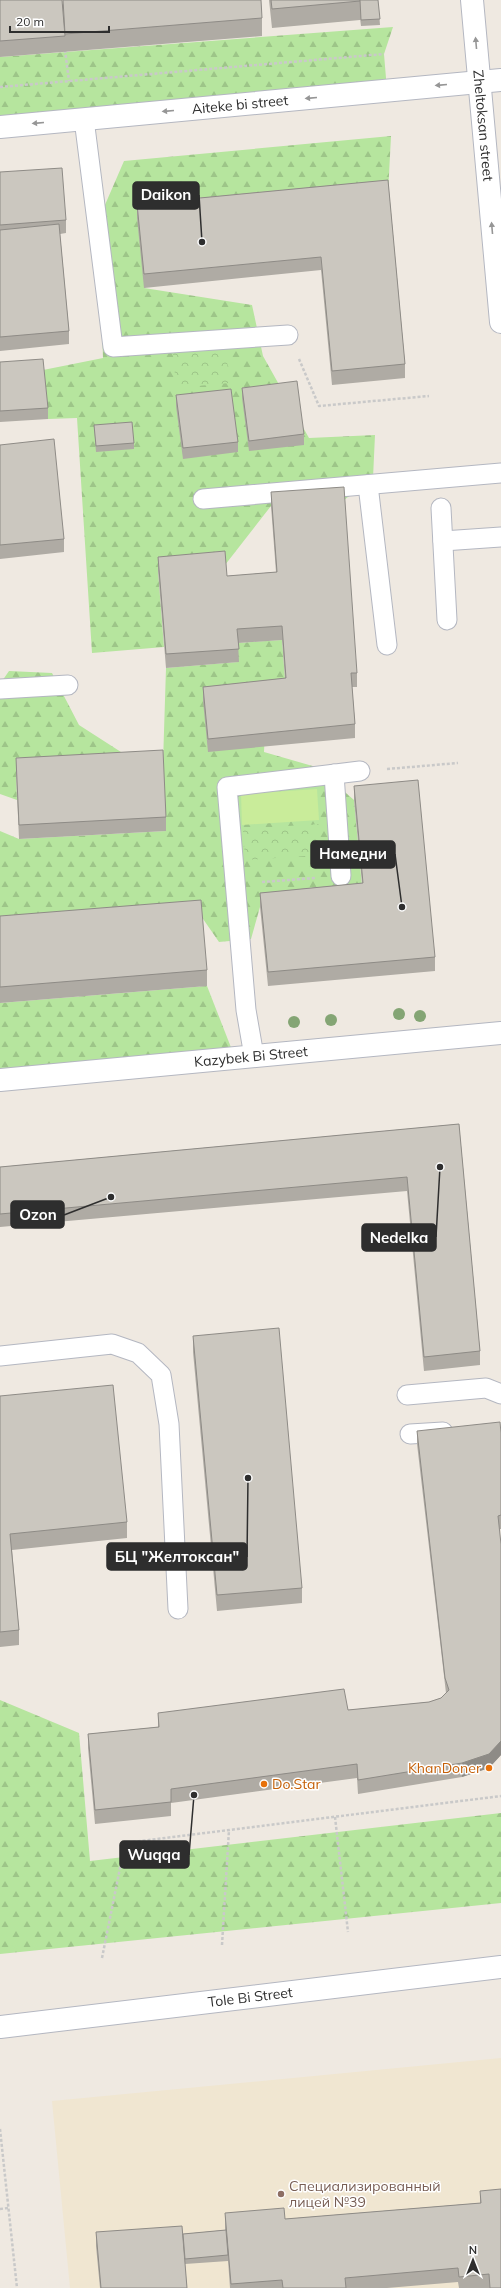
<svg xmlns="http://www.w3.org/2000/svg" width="501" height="2288" font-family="Mulish,sans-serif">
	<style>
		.education { fill: #f0e6d1 }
		.forest { fill: url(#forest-firs) }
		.park { fill: url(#park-crowns) }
		.pitch { fill: #c9ec9a }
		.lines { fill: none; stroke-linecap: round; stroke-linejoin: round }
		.lane-casing { stroke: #b4b7c1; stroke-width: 21 }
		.street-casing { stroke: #b4b7c1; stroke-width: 24 }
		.secondary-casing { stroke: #b4b7c1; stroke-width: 24 }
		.path { stroke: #c9c9c9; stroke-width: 2.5; stroke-dasharray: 3 2; stroke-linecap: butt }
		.lane { stroke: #fff; stroke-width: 19 }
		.street { stroke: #fff; stroke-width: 22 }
		.secondary { stroke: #fff; stroke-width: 22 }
		.tree { fill: #84a574 }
		.wall { fill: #afaba4 }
		.shaded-wall { fill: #8e8b86 }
		.building { fill: #cbc7bf; stroke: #8e8b86 }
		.oneway { fill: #969696 }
		.food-dot { fill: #e8710a; stroke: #fff; stroke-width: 1.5 }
		.education-dot { fill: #8d6e63; stroke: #fff; stroke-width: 1.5 }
		.labels { text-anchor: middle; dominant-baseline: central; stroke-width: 3; stroke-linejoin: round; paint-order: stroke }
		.street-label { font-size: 14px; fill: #2e2e2e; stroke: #fff }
		.food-label { font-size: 14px; fill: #c56008; stroke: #fff; text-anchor: end }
		.education-label { font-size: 14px; fill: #785e54; stroke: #fff; text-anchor: start }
		.leader { fill: none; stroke: #2e2e2e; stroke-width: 1.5 }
		.callout-dot { fill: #2e2e2e; stroke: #fff; stroke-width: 1.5 }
		.callout { fill: #2e2e2e; stroke: #2e2e2e; stroke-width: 1.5 }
		.callout-label { font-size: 15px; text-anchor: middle; font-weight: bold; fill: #fff }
	</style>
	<defs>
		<pattern id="forest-firs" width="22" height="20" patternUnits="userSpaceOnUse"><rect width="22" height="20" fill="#b6e59e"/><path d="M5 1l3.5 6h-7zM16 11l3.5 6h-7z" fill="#9dc588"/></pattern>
		<pattern id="park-crowns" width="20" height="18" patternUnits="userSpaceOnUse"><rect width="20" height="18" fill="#b6e59e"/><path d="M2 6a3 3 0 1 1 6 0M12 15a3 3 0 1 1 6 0" fill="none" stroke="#9dc588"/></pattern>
	</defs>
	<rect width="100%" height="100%" fill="#efe9e1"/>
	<!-- education -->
	<path class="education" d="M 501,2058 L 501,2288 L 70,2288 L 52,2101 Z"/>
	<!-- forest -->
	<g class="forest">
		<path d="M 393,27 L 384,54 L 387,90 L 0,127 L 0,57 Z"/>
		<path d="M 391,136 L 388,194 L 144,288 L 252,305 L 263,356 L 309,438 L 375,435 L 373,478 L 344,500 L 271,506 L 225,565 L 158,571 L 164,647 L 92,653 L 77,418 L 48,419 L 43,370 L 103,358 L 98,221 L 124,161 Z"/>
		<path d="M 282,640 L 286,692 L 266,710 L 264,752 L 316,767 L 354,800 L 363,897 L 260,907 L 251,939 L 219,942 L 201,916 L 0,932 L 0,831 L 19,839 L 166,831 L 163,763 L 166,668 L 238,662 L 237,643 Z"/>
		<path d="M 9,671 L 52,673 L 79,725 L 121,752 L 16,772 L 17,800 L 0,794 L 0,684 Z"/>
		<path d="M 207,986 L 232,1050 L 0,1070 L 0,1003 Z"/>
		<path d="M 0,1700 L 79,1733 L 90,1861 L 501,1813 L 501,1903 L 0,1954 Z"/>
	</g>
	<!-- park -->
	<g class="park">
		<path d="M 226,347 L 229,383 L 176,388 L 173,352 Z"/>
		<path d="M 319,824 L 321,855 L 245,860 L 243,829 Z"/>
	</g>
	<!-- pitch -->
	<path class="pitch" d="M 317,789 L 319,820 L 242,825 L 241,794 Z"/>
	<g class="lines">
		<!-- lane casing -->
		<g class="lane-casing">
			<g id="lane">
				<path d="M 84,119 L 113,347 L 288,335"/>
				<path d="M 368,485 L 387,645"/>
				<path d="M 203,499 L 501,473"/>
				<path d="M 441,508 L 447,620"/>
				<path d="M 443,541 L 501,537"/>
				<path d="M 0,689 L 68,685"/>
				<path d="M 334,774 L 341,876"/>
				<path d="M 254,1056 L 246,1010 L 227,787 L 360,771"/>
				<path d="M 0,1356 L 112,1344 L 138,1353 L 161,1375 L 169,1424 L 178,1609"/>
				<path d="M 407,1395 L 486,1388 L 501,1394"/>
				<path d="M 410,1434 L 443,1432"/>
			</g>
		</g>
		<!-- street casing -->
		<g class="street-casing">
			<g id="street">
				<path id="s1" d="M 0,127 L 501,80"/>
			</g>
		</g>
		<!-- secondary casing -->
		<g class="secondary-casing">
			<g id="secondary">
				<path id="s2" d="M 472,0 L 501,322"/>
				<path id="s3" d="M 0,1080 L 501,1033"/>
				<path id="s4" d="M 0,2027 L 501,1967"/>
			</g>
		</g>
		<!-- path -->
		<g class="path">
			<path d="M 65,50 L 69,81"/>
			<path d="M 0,87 L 384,54"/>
			<path d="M 299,359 L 319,406 L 429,396"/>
			<path d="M 387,769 L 458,763"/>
			<path d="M 262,882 L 315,878"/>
			<path d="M 335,1817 L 348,1932"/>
			<path d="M 222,1945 L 229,1830"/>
			<path d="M 102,1958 L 125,1843 L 501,1796"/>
			<path d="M 0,2129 L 17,2288"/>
			<path d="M 0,2209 L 8,2208"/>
		</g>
		<!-- lane -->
		<use href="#lane" class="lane"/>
		<!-- street -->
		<use href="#street" class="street"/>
		<!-- secondary -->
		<use href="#secondary" class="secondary"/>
	</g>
	<!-- trees -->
	<g class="tree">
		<circle cx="399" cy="1014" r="6"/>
		<circle cx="420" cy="1016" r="6"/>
		<circle cx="331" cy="1020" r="6"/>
		<circle cx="294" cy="1022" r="6"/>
	</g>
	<!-- wall -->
	<g class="wall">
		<path d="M 0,0 L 262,18 L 262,36 L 0,57 Z"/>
		<path d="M 269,0 L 378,0 L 380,25 L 361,26 L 360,18 L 360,20 L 272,28 Z"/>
		<path d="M 0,172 L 66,220 L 66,233 L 60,234 L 69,331 L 69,344 L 0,351 Z"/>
		<path d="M 388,180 L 405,364 L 405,378 L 332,385 L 321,270 L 144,288 L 137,218 L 137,204 Z"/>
		<path d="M 0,362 L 48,408 L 48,419 L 0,422 Z"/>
		<path d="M 242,388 L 304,434 L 304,445 L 249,451 L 242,398 Z"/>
		<path d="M 176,395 L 238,442 L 238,452 L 183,459 L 176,406 Z"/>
		<path d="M 94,425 L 134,443 L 134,449 L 96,452 Z"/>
		<path d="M 0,445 L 64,539 L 64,552 L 0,559 Z"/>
		<path d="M 271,492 L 357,673 L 357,687 L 352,687 L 355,724 L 355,738 L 208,752 L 203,701 L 203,687 L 285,678 L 282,640 L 238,643 L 239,662 L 166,668 L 158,571 L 158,557 L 227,576 L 276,572 L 271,506 Z"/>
		<path d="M 16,758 L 166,817 L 166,831 L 19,839 L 16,772 Z"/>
		<path d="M 354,786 L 435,957 L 435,971 L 268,986 L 260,907 L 260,893 L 362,883 L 354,800 Z"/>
		<path d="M 0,916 L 207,970 L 207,986 L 0,1003 Z"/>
		<path d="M 459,1124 L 480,1351 L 480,1365 L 424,1371 L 407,1191 L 0,1227 L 0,1167 Z"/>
		<path d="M 193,1336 L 302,1588 L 302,1603 L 217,1611 L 193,1352 Z"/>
		<path d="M 0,1396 L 127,1522 L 127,1538 L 12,1550 L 19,1630 L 19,1645 L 0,1647 Z"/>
		<path d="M 417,1431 L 501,1433 L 501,1529 L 499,1529 L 501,1544 L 501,1755 L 489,1768 L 462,1777 L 358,1794 L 357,1778 L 171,1803 L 171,1816 L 95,1824 L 88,1748 L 88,1734 L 158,1727 L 158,1713 L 348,1710 L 429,1702 L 441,1698 L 446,1693 L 417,1444 Z"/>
		<path d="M 480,2191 L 501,2288 L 459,2288 L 458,2282 L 387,2288 L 230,2288 L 228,2260 L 228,2261 L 185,2264 L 187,2288 L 100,2288 L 96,2246 L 96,2232 L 183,2234 L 225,2230 L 225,2213 L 285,2219 L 480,2203 Z"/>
	</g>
	<!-- shaded-wall -->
	<path class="shaded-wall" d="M 501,1741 L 501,1755 L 489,1768 L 462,1777 L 462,1763 Z"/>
	<!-- building -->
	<g class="building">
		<path d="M 0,0 L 62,0 L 65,36 L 0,41 Z"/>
		<path d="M 63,0 L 261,0 L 262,18 L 65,34 Z"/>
		<path d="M 271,0 L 360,0 L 360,1 L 272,9 Z"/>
		<path d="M 360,0 L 378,0 L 380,19 L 361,20 Z"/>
		<path d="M 62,168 L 66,220 L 0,225 L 0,172 Z"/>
		<path d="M 388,180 L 405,364 L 332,371 L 321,257 L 144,274 L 137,204 Z"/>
		<path d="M 59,224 L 69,331 L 0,337 L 0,230 Z"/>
		<path d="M 43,359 L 48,408 L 0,411 L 0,362 Z"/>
		<path d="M 297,381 L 304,434 L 249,441 L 242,388 Z"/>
		<path d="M 231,389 L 238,442 L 183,448 L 176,395 Z"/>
		<path d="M 132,422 L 134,443 L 96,446 L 94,425 Z"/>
		<path d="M 54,439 L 64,539 L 0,545 L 0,445 Z"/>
		<path d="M 344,487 L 357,673 L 351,673 L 355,724 L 208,739 L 203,687 L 286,678 L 282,626 L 237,629 L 239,649 L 166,654 L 158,557 L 225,551 L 227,576 L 277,572 L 271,492 Z"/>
		<path d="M 163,750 L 166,817 L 19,825 L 16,758 Z"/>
		<path d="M 418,780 L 435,957 L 268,972 L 260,893 L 363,883 L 354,786 Z"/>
		<path d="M 201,900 L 207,970 L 0,987 L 0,916 Z"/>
		<path d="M 459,1124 L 480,1351 L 424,1357 L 407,1177 L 0,1214 L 0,1167 Z"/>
		<path d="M 279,1328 L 302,1588 L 217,1595 L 193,1336 Z"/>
		<path d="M 113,1385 L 127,1522 L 10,1534 L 19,1630 L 0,1632 L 0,1396 Z"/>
		<path d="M 500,1422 L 501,1433 L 501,1515 L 498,1516 L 501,1544 L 501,1741 L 489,1754 L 462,1763 L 358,1780 L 357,1764 L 171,1789 L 171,1802 L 95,1810 L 88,1734 L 159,1727 L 158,1713 L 344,1689 L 348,1710 L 429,1702 L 441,1698 L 449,1690 L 445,1678 L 417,1431 Z"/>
		<path d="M 501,2189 L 501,2288 L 490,2288 L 489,2274 L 459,2277 L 458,2268 L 345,2278 L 346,2288 L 283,2288 L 282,2280 L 231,2284 L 225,2213 L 284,2208 L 285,2219 L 481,2203 L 480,2191 Z"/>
		<path d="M 182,2226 L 187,2288 L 101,2288 L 96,2232 Z"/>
		<path d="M 226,2230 L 228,2255 L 185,2259 L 183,2234 Z"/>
	</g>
	<!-- one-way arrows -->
	<defs><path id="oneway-solid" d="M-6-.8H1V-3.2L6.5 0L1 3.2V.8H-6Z"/></defs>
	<g class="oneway">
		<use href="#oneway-solid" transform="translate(476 43) rotate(-95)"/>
		<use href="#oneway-solid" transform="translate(441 85) rotate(175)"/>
		<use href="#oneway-solid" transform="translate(311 98) rotate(175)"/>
		<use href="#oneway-solid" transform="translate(168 111) rotate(175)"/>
		<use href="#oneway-solid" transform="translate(38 123) rotate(175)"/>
		<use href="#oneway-solid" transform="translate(492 228) rotate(-95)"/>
	</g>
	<!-- markers -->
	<g class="food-dot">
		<circle cx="489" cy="1768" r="4"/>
		<circle cx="264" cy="1784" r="4"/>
	</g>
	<circle class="education-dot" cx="281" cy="2194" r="4"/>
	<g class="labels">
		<!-- street labels -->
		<g class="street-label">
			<text stroke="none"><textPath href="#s1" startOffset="241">Aiteke bi street</textPath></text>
			<text stroke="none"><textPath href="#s2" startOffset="126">Zheltoksan street</textPath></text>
			<text stroke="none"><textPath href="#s3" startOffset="252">Kazybek Bi Street</textPath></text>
			<text stroke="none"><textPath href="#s4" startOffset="252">Tole Bi Street</textPath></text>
		</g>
		<!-- food labels -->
		<g class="food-label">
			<text x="481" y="1768">KhanDoner</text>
			<text x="272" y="1784" text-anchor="start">Do.Star</text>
		</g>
		<!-- education labels -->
		<g class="education-label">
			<text x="289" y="2186">Специализированный<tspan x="289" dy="16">лицей №39</tspan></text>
		</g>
	</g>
	<!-- callouts -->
	<path class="leader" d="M202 242L199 195M402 907L395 854M111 1197L64 1215M440 1167L436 1237M248 1478L247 1557M194 1795L189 1855"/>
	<g class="callout-dot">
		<circle cx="202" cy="242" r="4"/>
		<circle cx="402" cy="907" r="4"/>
		<circle cx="111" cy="1197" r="4"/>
		<circle cx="440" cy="1167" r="4"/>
		<circle cx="248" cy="1478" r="4"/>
		<circle cx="194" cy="1795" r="4"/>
	</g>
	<g class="callout">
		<rect x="133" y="182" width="66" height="27" rx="4"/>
		<rect x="311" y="841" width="84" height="27" rx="4"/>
		<rect x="11" y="1201" width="53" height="27" rx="4"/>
		<rect x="362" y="1224" width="74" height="27" rx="4"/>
		<rect x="107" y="1543" width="140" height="27" rx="4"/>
		<rect x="120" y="1841" width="69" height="27" rx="4"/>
	</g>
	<g class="callout-label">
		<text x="166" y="200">Daikon</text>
		<text x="353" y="859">Намедни</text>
		<text x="38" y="1220">Ozon</text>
		<text x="399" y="1243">Nedelka</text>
		<text x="177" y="1562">БЦ "Желтоксан"</text>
		<text x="154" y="1860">Wuqqa</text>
	</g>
	<!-- north arrow -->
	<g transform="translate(473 2260)" stroke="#ffffff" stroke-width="3" paint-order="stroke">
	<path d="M0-3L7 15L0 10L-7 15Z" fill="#2e2e2e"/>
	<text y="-6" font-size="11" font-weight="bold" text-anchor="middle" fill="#2e2e2e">N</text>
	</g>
	<!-- scale -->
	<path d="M10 26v6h99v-6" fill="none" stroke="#2e2e2e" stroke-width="2"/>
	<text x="16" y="26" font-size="12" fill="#2e2e2e" stroke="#ffffff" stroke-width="3" paint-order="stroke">20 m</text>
</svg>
